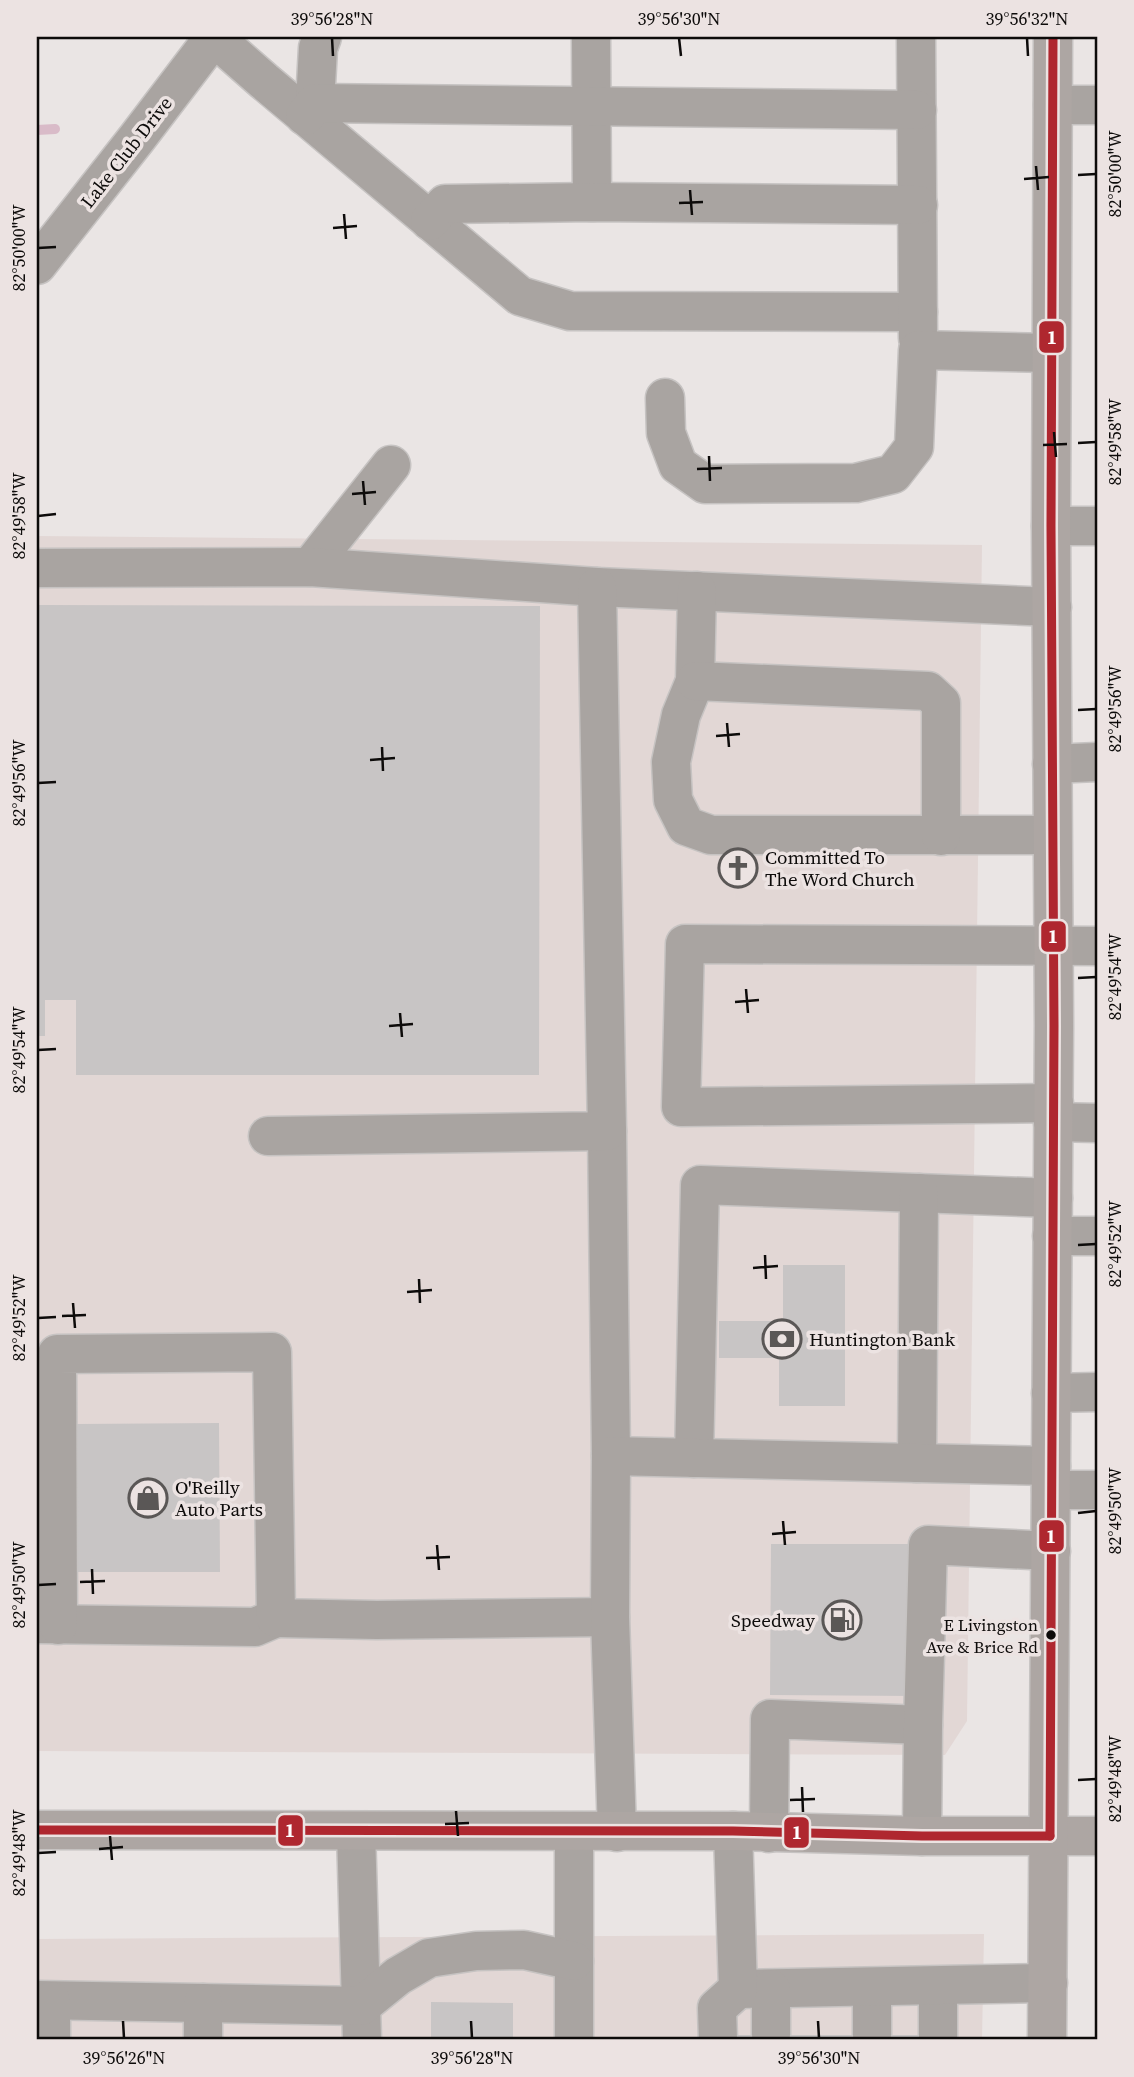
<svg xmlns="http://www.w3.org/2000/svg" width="1134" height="2077" font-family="'Source Serif 4',serif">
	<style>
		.built { fill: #e2d7d5 }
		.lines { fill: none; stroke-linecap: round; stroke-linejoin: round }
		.stream { stroke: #d9bbc8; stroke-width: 10 }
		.building { fill: #c8c5c5 }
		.minor-casing { stroke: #c6c3c2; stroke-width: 41 }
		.major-casing { stroke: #c6c3c2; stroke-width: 41 }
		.minor { stroke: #a9a4a1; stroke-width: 38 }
		.major { stroke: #ada6a3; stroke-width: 38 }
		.bus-1-casing { stroke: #ece3e2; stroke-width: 14 }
		.bus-1 { stroke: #af272f; stroke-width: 9 }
		.ticks { fill: none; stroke: #0d0b0a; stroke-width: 2.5 }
		.bus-dot { fill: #0d0b0a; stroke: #ece3e2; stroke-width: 2.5 }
		.labels { text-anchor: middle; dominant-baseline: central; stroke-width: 7; stroke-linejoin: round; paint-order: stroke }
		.bus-label { font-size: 17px; fill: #0d0b0a; stroke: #ece3e2; text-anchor: end }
		.street-label { font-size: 19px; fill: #0d0b0a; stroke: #ece3e2 }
		.poi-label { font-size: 19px; fill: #0d0b0a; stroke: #ece3e2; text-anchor: start }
		.line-badge { stroke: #ece3e2; stroke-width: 2.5 }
		.badge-label { font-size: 19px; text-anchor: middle; font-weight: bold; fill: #fff }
		.neatline { fill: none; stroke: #0d0b0a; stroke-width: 2.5 }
		.ticks-label { font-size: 18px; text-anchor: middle; fill: #0d0b0a }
	</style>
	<rect width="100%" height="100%" fill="#eae5e4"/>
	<!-- built -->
	<g class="built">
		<path d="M 37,536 L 982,545 L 967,1721 L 945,1755 L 37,1751 Z"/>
		<path d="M 984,1934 L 982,2040 L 37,2040 L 37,1939 Z"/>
	</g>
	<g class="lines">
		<!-- stream -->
		<path class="stream" d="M 37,130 L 55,129"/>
	</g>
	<!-- building -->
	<g class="building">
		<path d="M 37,605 L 540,606 L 539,1075 L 76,1075 L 76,1000 L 45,1000 L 45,1036 L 37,1036 Z"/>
		<path d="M 783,1265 L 845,1265 L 845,1406 L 779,1406 L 779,1358 L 719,1358 L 719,1321 L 783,1321 Z"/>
		<path d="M 219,1423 L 220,1572 L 77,1572 L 76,1424 Z"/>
		<path d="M 771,1544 L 915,1544 L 914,1696 L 770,1695 Z"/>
		<path d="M 431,2002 L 513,2003 L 513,2040 L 431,2040 Z"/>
		<rect x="728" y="2035" width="190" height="5"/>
	</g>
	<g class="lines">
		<!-- minor casing -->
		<g class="minor-casing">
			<g id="minor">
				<path d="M 214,37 L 264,81 L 520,296 L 570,311 L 918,312"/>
				<path d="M 591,37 L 592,202"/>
				<path d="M 916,37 L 918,338"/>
				<path d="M 315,103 L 318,48 L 322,37"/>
				<path d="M 1053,105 L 1097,105"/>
				<path d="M 305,116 L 315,103 L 917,110"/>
				<path d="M 430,221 L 445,204 L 592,202 L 918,205"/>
				<path d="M 37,265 L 137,138 L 214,37"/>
				<path d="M 665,398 L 666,433 L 678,465 L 705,484 L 856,483 L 893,474 L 914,447 L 918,350 L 1051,353"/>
				<path d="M 1051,526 L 1097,526"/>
				<path d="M 310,567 L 391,465"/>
				<path d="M 37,568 L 310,567 L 597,587 L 1052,607"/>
				<path d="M 697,591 L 695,681 L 681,715 L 671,762 L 673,800 L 686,826 L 711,835 L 1052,835"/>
				<path d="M 695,681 L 928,691 L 941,703 L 941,836"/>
				<path d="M 1052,764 L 1097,762"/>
				<path d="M 1054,1103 L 681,1107 L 685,944 L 1097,946"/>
				<path d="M 1053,1122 L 1097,1123"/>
				<path d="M 607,1131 L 611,1456"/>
				<path d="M 268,1136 L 607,1131 L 597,587"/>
				<path d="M 1052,1236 L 1097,1236"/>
				<path d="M 1051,1393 L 1097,1392"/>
				<path d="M 694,1458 L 700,1185 L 1053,1198"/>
				<path d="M 917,1463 L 919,1193"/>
				<path d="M 1051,1490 L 1097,1490"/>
				<path d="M 37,1624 L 255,1627 L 276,1618"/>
				<path d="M 58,1625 L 57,1354 L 272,1352 L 276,1618 L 377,1620 L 610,1617"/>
				<path d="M 356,1831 L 362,2040"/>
				<path d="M 574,1832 L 574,2040"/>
				<path d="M 617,1832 L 610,1617 L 611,1456 L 1051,1466"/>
				<path d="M 769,1833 L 770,1719 L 923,1725"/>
				<path d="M 922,1836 L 923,1725 L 928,1545 L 1051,1551"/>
				<path d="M 938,1986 L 938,2040"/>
				<path d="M 872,1987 L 872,2035"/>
				<path d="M 738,1989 L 1048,1983"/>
				<path d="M 771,1989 L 771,2035"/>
				<path d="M 37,2000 L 361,2006 L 398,1976 L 429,1958 L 476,1951 L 524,1950 L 574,1961"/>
				<path d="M 51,2040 L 51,2001"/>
				<path d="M 203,2040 L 203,2003"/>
				<path d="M 718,2040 L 717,2008 L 738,1989 L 733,1831"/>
			</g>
		</g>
		<!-- major casing -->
		<g class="major-casing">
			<g id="major">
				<path d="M 37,1830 L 733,1831 L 922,1836 L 1097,1836"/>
				<path d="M 1047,2040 L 1054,1026 L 1051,526 L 1053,37"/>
			</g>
		</g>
		<!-- minor -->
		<use href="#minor" class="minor"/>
		<!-- major -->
		<use href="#major" class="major"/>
		<!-- bus-1 casing -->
		<g class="bus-1-casing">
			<g id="bus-1">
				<path d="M 37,1830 L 733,1831 L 922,1836 L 1050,1836"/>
				<path d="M 1050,1836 L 1054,1026 L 1051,526 L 1053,37"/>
			</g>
		</g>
		<!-- bus-1 -->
		<use href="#bus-1" class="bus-1"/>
	</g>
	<!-- ticks -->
	<path class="ticks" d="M 332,38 L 333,56M 679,38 L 681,56M 1027,38 L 1028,56M 1036,166 L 1038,190M 1078,175 L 1096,174M 1024,179 L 1049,177M 690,190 L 692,215M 679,203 L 703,202M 344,214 L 346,239M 333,228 L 357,226M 38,248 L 56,247M 1054,432 L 1056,457M 1078,443 L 1096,442M 1043,445 L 1067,444M 709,456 L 710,481M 697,469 L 722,468M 363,481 L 365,505M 352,494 L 376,492M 38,516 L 56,514M 1078,710 L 1096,709M 727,723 L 729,747M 716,736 L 740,734M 382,747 L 383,771M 370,760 L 395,758M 38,783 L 56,782M 1078,978 L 1096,977M 746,989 L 748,1013M 735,1002 L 759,1000M 400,1013 L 402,1037M 389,1026 L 413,1024M 38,1050 L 56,1049M 1078,1245 L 1096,1244M 765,1255 L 766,1279M 753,1268 L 778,1266M 419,1279 L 420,1303M 407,1292 L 432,1290M 73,1303 L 75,1328M 62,1316 L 86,1315M 38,1318 L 56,1317M 1078,1513 L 1096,1511M 783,1521 L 785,1545M 772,1534 L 796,1532M 437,1545 L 439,1570M 426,1558 L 450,1557M 92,1569 L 93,1594M 80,1582 L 105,1581M 38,1585 L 56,1584M 1078,1780 L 1096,1779M 802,1787 L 803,1812M 790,1800 L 815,1799M 456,1811 L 458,1836M 445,1824 L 469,1823M 110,1836 L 112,1860M 99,1849 L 123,1847M 38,1853 L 56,1852M 123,2021 L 124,2038M 471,2021 L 472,2038M 818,2021 L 819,2038"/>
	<!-- icons -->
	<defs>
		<g id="church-ring" transform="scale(2.0125)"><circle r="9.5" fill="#ece3e2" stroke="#5a5756" stroke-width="1.5"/><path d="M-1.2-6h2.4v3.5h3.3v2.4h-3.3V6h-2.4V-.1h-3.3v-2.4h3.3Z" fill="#5a5756"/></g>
		<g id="bank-ring" transform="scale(2.0125)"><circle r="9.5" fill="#ece3e2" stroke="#5a5756" stroke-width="1.5"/><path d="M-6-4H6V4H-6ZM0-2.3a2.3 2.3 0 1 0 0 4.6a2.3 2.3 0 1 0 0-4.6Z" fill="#5a5756"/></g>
		<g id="shop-ring" transform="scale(2.0125)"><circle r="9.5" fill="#ece3e2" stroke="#5a5756" stroke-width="1.5"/><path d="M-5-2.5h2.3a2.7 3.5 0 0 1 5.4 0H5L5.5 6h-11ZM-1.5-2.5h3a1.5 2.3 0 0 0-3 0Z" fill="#5a5756"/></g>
		<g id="fuel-ring" transform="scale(2.0125)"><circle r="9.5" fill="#ece3e2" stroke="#5a5756" stroke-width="1.5"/><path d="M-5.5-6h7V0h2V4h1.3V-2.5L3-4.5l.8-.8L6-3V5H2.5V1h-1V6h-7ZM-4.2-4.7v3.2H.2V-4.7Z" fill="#5a5756"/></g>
	</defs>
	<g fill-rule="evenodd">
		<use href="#church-ring" x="738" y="868"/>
		<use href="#bank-ring" x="782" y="1339"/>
		<use href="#shop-ring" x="148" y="1498"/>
		<use href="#fuel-ring" x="842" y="1620"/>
	</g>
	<!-- markers -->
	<circle class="bus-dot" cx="1051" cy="1635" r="6"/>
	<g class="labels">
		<!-- bus labels -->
		<g class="bus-label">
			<text x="1038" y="1625">E Livingston<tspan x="1038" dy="22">Ave &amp; Brice Rd</tspan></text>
		</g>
		<!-- street labels -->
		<g class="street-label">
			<text transform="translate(126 152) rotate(-52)">Lake Club Drive</text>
		</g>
		<!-- poi labels -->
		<g class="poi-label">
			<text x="765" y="857">Committed To<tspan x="765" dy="22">The Word Church</tspan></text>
			<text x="809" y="1339">Huntington Bank</text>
			<text x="175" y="1487">O'Reilly<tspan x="175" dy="22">Auto Parts</tspan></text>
			<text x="815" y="1620" text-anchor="end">Speedway</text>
		</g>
	</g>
	<g class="line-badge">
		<rect x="1038" y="320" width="27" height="34" rx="7" fill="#af272f"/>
		<rect x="1040" y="920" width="27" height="33" rx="7" fill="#af272f"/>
		<rect x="1038" y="1519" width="27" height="34" rx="7" fill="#af272f"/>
		<rect x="277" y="1814" width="27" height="33" rx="7" fill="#af272f"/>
		<rect x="783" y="1816" width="27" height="33" rx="7" fill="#af272f"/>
	</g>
	<g class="badge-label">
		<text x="1052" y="344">1</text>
		<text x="1053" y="943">1</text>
		<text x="1051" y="1543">1</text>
		<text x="290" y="1837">1</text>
		<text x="797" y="1839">1</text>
	</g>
	<!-- border -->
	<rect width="1134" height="2077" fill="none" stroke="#ece3e2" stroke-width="77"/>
	<rect x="38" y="38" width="1058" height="2000" class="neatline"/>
	<g class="ticks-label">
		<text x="332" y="25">39°56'28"N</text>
		<text x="679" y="25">39°56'30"N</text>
		<text x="1027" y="25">39°56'32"N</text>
		<text transform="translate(1115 174) rotate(-90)" y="6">82°50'00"W</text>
		<text transform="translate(19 248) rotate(-90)" y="6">82°50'00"W</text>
		<text transform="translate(1115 442) rotate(-90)" y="6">82°49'58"W</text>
		<text transform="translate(19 516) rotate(-90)" y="6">82°49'58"W</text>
		<text transform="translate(1115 709) rotate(-90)" y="6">82°49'56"W</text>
		<text transform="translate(19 783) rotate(-90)" y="6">82°49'56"W</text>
		<text transform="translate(1115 977) rotate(-90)" y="6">82°49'54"W</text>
		<text transform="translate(19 1050) rotate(-90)" y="6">82°49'54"W</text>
		<text transform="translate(1115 1244) rotate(-90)" y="6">82°49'52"W</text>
		<text transform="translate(19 1318) rotate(-90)" y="6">82°49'52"W</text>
		<text transform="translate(1115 1511) rotate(-90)" y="6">82°49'50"W</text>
		<text transform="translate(19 1585) rotate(-90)" y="6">82°49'50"W</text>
		<text transform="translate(1115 1779) rotate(-90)" y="6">82°49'48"W</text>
		<text transform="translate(19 1853) rotate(-90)" y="6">82°49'48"W</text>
		<text x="124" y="2064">39°56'26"N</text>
		<text x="472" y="2064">39°56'28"N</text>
		<text x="819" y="2064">39°56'30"N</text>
	</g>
</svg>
